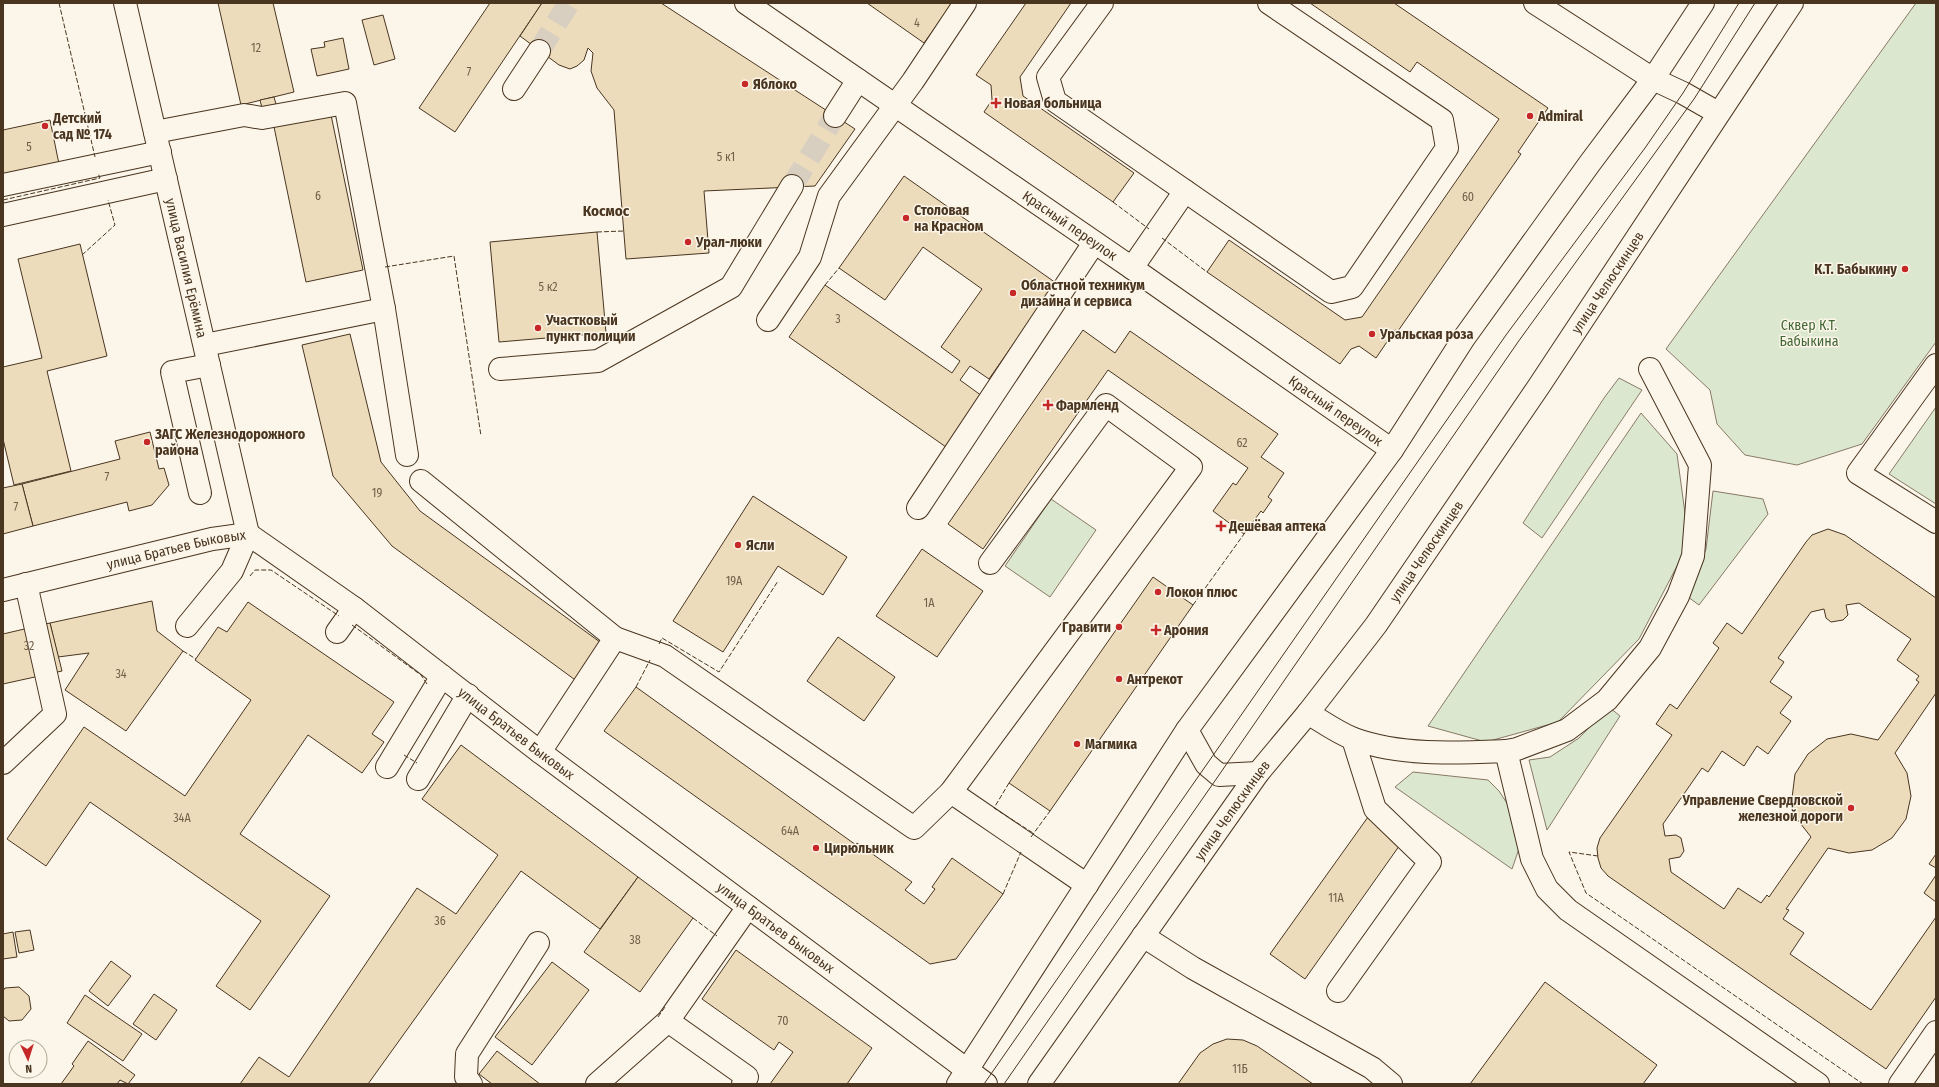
<svg xmlns="http://www.w3.org/2000/svg" width="1939" height="1087" font-family="'Fira Sans Condensed',sans-serif">
	<style>
		.green { fill: #dce7d0; stroke: #887966 }
		.building { fill: #ecdcbc; stroke: #4a3520; fill-rule: evenodd }
		.lines { fill: none; stroke-linecap: round; stroke-linejoin: round }
		.minor-tunnel { stroke: #d8cfc1; stroke-width: 22; stroke-dasharray: 22 11; stroke-linecap: butt }
		.minor-casing { stroke: #4a3520; stroke-width: 24 }
		.major-casing { stroke: #4a3520; stroke-width: 24 }
		.minor { stroke: #fbf6e9; stroke-width: 22 }
		.major { stroke: #fbf6e9; stroke-width: 22 }
		.tram { stroke: #4a3520; stroke-width: 1 }
		.fence { stroke: #4a3520; stroke-width: 1; stroke-dasharray: 5 2; stroke-linecap: butt }
		.poi-dot { fill: #c62828; stroke: #fbf6e9; stroke-width: 1.5 }
		.labels { text-anchor: middle; dominant-baseline: central; stroke-width: 3; stroke-linejoin: round; paint-order: stroke }
		.number-label { font-size: 12px; fill: #725f47 }
		.poi-label { font-size: 14px; font-weight: bold; fill: #4a3520; stroke: #fbf6e9; text-anchor: start }
		.street-label { font-size: 14px; fill: #4a3520; stroke: #fbf6e9 }
		.park-label { font-size: 14px; fill: #436837; stroke: #fbf6e9 }
		.neighbourhood-label { font-size: 15px; font-weight: bold; fill: #4a3520; stroke: #fbf6e9 }
	</style>
	<rect width="100%" height="100%" fill="#fbf6e9"/>
	<!-- green -->
	<g class="green">
		<path d="M 1916,3 L 1936,3 L 1936,342 L 1862,444 L 1797,465 L 1745,455 L 1717,424 L 1710,390 L 1666,349 Z"/>
		<path d="M 1619,378 L 1642,390 L 1542,538 L 1523,523 L 1604,398 Z"/>
		<path d="M 1936,407 L 1936,504 L 1889,474 Z"/>
		<path d="M 1641,413 L 1677,454 L 1689,543 L 1639,639 L 1558,722 L 1486,742 L 1428,726 Z"/>
		<path d="M 1713,491 L 1763,499 L 1768,514 L 1699,605 L 1688,597 L 1706,549 Z"/>
		<path d="M 1051,499 L 1096,530 L 1050,597 L 1005,566 Z"/>
		<path d="M 1609,707 L 1620,716 L 1547,830 L 1529,760 L 1550,757 L 1579,738 Z"/>
		<path d="M 1413,772 L 1488,780 L 1499,791 L 1510,808 L 1521,843 L 1512,869 L 1395,787 Z"/>
	</g>
	<!-- building -->
	<g class="building">
		<path d="M 218,3 L 273,3 L 294,92 L 241,105 Z"/>
		<path d="M 490,3 L 542,3 L 455,132 L 419,108 Z"/>
		<path d="M 542,3 L 661,3 L 855,129 L 815,186 L 704,191 L 709,253 L 626,259 L 614,110 L 597,88 L 591,71 L 593,53 L 588,48 L 584,60 L 577,66 L 570,69 L 559,65 L 520,36 Z"/>
		<path d="M 867,3 L 953,3 L 924,43 Z"/>
		<path d="M 1026,3 L 1071,3 L 1020,77 L 1023,96 L 1134,173 L 1113,202 L 984,112 L 992,100 L 991,85 L 976,75 Z"/>
		<path d="M 1310,3 L 1394,3 L 1548,108 L 1518,152 L 1521,154 L 1398,331 L 1395,330 L 1376,358 L 1359,346 L 1351,349 L 1340,364 L 1207,272 L 1229,240 L 1345,320 L 1362,317 L 1499,119 L 1417,62 L 1410,72 Z"/>
		<path d="M 383,15 L 395,59 L 374,65 L 362,20 Z"/>
		<path d="M 343,38 L 349,69 L 317,76 L 311,49 L 325,47 L 324,42 Z"/>
		<path d="M 274,97 L 276,104 L 262,108 L 260,100 Z"/>
		<path d="M 330,110 L 363,270 L 306,282 L 273,122 Z"/>
		<path d="M 50,120 L 59,164 L 3,176 L 3,130 Z"/>
		<path d="M 904,176 L 1056,283 L 989,379 L 970,366 L 960,380 L 982,396 L 946,447 L 789,337 L 825,285 L 952,373 L 960,361 L 941,347 L 982,289 L 923,247 L 885,300 L 839,268 Z"/>
		<path d="M 597,232 L 606,333 L 499,342 L 490,242 Z"/>
		<path d="M 80,244 L 107,356 L 47,371 L 71,471 L 14,485 L 3,439 L 3,367 L 42,358 L 18,259 Z"/>
		<path d="M 1083,330 L 1115,353 L 1130,331 L 1278,434 L 1261,457 L 1284,473 L 1268,497 L 1272,500 L 1263,513 L 1261,511 L 1244,534 L 1213,511 L 1233,483 L 1236,485 L 1248,468 L 1108,370 L 983,549 L 948,524 Z"/>
		<path d="M 350,334 L 381,462 L 420,511 L 604,645 L 578,682 L 392,546 L 333,476 L 302,345 Z"/>
		<path d="M 150,432 L 159,469 L 164,468 L 169,485 L 152,505 L 129,511 L 127,502 L 33,526 L 22,484 L 120,459 L 115,441 Z"/>
		<path d="M 22,484 L 33,526 L 3,534 L 3,488 Z"/>
		<path d="M 753,496 L 847,557 L 823,595 L 778,566 L 723,652 L 673,621 Z"/>
		<path d="M 1828,529 L 1845,535 L 1936,598 L 1936,693 L 1895,753 L 1907,773 L 1911,796 L 1906,819 L 1892,838 L 1872,850 L 1849,853 L 1828,848 L 1786,909 L 1789,910 L 1783,919 L 1804,933 L 1790,954 L 1871,1010 L 1936,917 L 1936,997 L 1886,1069 L 1608,876 L 1601,868 L 1598,858 L 1597,848 L 1600,838 L 1672,735 L 1656,724 L 1670,704 L 1677,709 L 1698,679 L 1719,648 L 1713,643 L 1727,623 L 1742,634 L 1806,542 L 1812,535 ZM 1859,603 L 1911,639 L 1897,660 L 1919,676 L 1916,680 L 1919,682 L 1878,740 L 1851,734 L 1827,739 L 1808,754 L 1795,774 L 1792,798 L 1797,819 L 1811,837 L 1769,897 L 1767,895 L 1761,903 L 1738,888 L 1724,909 L 1671,872 L 1669,859 L 1680,857 L 1684,851 L 1681,838 L 1676,835 L 1665,836 L 1663,824 L 1702,768 L 1708,772 L 1722,751 L 1744,766 L 1757,746 L 1768,754 L 1791,721 L 1780,713 L 1792,697 L 1770,682 L 1784,662 L 1778,658 L 1811,612 L 1824,609 L 1826,618 L 1831,622 L 1843,620 L 1848,615 L 1846,605 Z"/>
		<path d="M 922,549 L 983,591 L 937,657 L 876,616 Z"/>
		<path d="M 1153,577 L 1193,605 L 1050,811 L 1009,783 Z"/>
		<path d="M 152,601 L 157,631 L 183,651 L 126,731 L 65,690 L 89,653 L 58,657 L 50,623 Z"/>
		<path d="M 248,602 L 394,702 L 372,734 L 384,742 L 362,773 L 308,735 L 240,834 L 330,896 L 250,1010 L 216,986 L 261,921 L 90,802 L 46,866 L 7,839 L 84,727 L 185,796 L 251,700 L 195,660 L 218,627 L 227,632 Z"/>
		<path d="M 50,623 L 62,671 L 3,684 L 3,634 Z"/>
		<path d="M 838,637 L 895,677 L 864,721 L 807,681 Z"/>
		<path d="M 636,687 L 856,845 L 857,843 L 912,882 L 905,890 L 924,904 L 935,889 L 932,887 L 952,858 L 1003,894 L 956,959 L 930,964 L 604,731 Z"/>
		<path d="M 461,745 L 638,877 L 600,929 L 521,871 L 368,1084 L 240,1084 L 259,1057 L 289,1077 L 417,888 L 456,914 L 498,855 L 422,799 Z"/>
		<path d="M 1368,817 L 1402,842 L 1305,979 L 1270,954 Z"/>
		<path d="M 1936,854 L 1936,868 L 1929,864 Z"/>
		<path d="M 1936,875 L 1936,902 L 1924,893 Z"/>
		<path d="M 638,877 L 693,918 L 640,992 L 584,952 Z"/>
		<path d="M 30,930 L 34,950 L 19,953 L 15,932 Z"/>
		<path d="M 13,932 L 17,957 L 3,959 L 3,934 Z"/>
		<path d="M 736,950 L 872,1048 L 847,1084 L 770,1084 L 793,1052 L 779,1042 L 774,1050 L 702,999 Z"/>
		<path d="M 111,961 L 131,976 L 108,1006 L 89,991 Z"/>
		<path d="M 552,962 L 589,990 L 532,1065 L 495,1037 Z"/>
		<path d="M 1545,982 L 1657,1065 L 1643,1084 L 1470,1084 Z"/>
		<path d="M 19,987 L 29,996 L 31,1009 L 22,1020 L 9,1021 L 3,1016 L 3,991 L 5,988 Z"/>
		<path d="M 154,994 L 177,1010 L 156,1040 L 133,1024 Z"/>
		<path d="M 85,995 L 142,1034 L 123,1061 L 67,1023 Z"/>
		<path d="M 1227,1039 L 1243,1040 L 1257,1046 L 1313,1084 L 1178,1084 L 1200,1053 L 1213,1044 Z"/>
		<path d="M 88,1041 L 135,1075 L 128,1084 L 120,1080 L 117,1084 L 61,1084 L 74,1066 L 72,1064 Z"/>
		<path d="M 497,1051 L 540,1084 L 492,1084 L 479,1074 Z"/>
	</g>
	<g class="lines">
		<!-- minor-tunnel -->
		<g class="minor-tunnel">
			<path d="M 539,51 L 569,3"/>
			<path d="M 792,186 L 835,116"/>
		</g>
		<!-- minor casing -->
		<g class="minor-casing">
			<g id="minor">
				<path id="s1" d="M 125,3 L 248,534"/>
				<path id="s2" d="M 746,3 L 1132,268 L 1392,450"/>
				<path d="M 1102,3 L 1048,77 L 1055,101 L 1331,292 L 1352,287 L 1447,148 L 1442,120 L 1269,3"/>
				<path d="M 1535,3 L 1653,79 L 1683,93 L 1718,113"/>
				<path d="M 514,89 L 539,51"/>
				<path d="M 835,116 L 858,80"/>
				<path d="M 155,132 L 244,115 L 262,118 L 345,103 L 384,309 L 205,345"/>
				<path d="M 3,185 L 160,152"/>
				<path d="M 3,215 L 166,179"/>
				<path d="M 1132,268 L 1185,191"/>
				<path d="M 384,309 L 407,455"/>
				<path d="M 768,320 L 810,257 L 829,196 L 913,81 L 965,3"/>
				<path d="M 1936,365 L 1858,473 L 1936,522"/>
				<path d="M 500,369 L 598,361 L 731,287 L 792,186"/>
				<path d="M 421,481 L 615,638 L 665,656 L 914,828 L 951,792 L 1087,885"/>
				<path d="M 200,493 L 172,372 L 209,365"/>
				<path d="M 918,508 L 1094,243"/>
				<path id="s3" d="M 3,590 L 212,539 L 248,534 L 354,608 L 540,752 L 986,1084"/>
				<path d="M 187,626 L 232,571 L 248,534"/>
				<path d="M 337,632 L 354,608"/>
				<path d="M 1308,713 C 1323,722 1338,733 1354,739 C 1401,756 1457,753 1506,751 L 1532,859 L 1547,889 L 1568,910 L 1818,1084"/>
				<path d="M 1506,751 L 1517,749 L 1567,730 L 1607,700 L 1650,648 L 1678,596 L 1693,556 L 1700,465 L 1650,369"/>
				<path d="M 540,752 L 615,638"/>
				<path d="M 3,763 L 55,714 L 26,584"/>
				<path d="M 387,767 L 442,676"/>
				<path d="M 418,779 L 468,695"/>
				<path d="M 951,792 L 1191,467 L 1106,405 L 990,563"/>
				<path d="M 1143,936 L 1193,968 L 1372,1068 L 1391,1084"/>
				<path d="M 1338,991 L 1430,862 L 1375,809 L 1353,739"/>
				<path d="M 668,1021 L 747,1077 L 743,1084"/>
				<path d="M 471,1084 L 466,1077 L 467,1054 L 538,943"/>
				<path d="M 597,1084 L 668,1021 L 748,907"/>
				<path d="M 1900,1084 L 1936,1032"/>
			</g>
		</g>
		<!-- major casing -->
		<g class="major-casing">
			<g id="major">
				<path d="M 1187,730 L 1206,764 L 1219,775 L 1258,773"/>
				<path d="M 958,1084 L 1187,730 L 1392,450 L 1464,338 L 1590,163 L 1653,79 L 1703,3"/>
				<path id="s4" d="M 1039,1084 L 1258,773 L 1308,713 L 1376,625 L 1539,386 L 1792,3"/>
			</g>
		</g>
		<!-- minor -->
		<use href="#minor" class="minor"/>
		<!-- major -->
		<use href="#major" class="major"/>
		<!-- tram -->
		<g class="tram">
			<path d="M 984,1084 L 1506,335 L 1645,148 L 1683,93 L 1739,3"/>
			<path d="M 1004,1084 L 1219,775 L 1518,342 L 1694,99 L 1755,3"/>
		</g>
		<!-- fence -->
		<g class="fence">
			<path d="M 59,3 L 95,157"/>
			<path d="M 3,200 L 100,178 L 98,173"/>
			<path d="M 1113,202 L 1149,229"/>
			<path d="M 597,232 L 624,231"/>
			<path d="M 1162,238 L 1207,272"/>
			<path d="M 82,255 L 115,225 L 108,200"/>
			<path d="M 385,267 L 454,256 L 481,436"/>
			<path d="M 825,285 L 839,268"/>
			<path d="M 250,576 L 255,570 L 271,570 L 339,616"/>
			<path d="M 1193,605 L 1244,534"/>
			<path d="M 352,625 L 421,675 L 427,684"/>
			<path d="M 659,644 L 662,638 L 719,672 L 778,581"/>
			<path d="M 183,651 L 196,659"/>
			<path d="M 636,687 L 650,660"/>
			<path d="M 404,755 L 417,763"/>
			<path d="M 1009,783 L 994,808 L 1033,833"/>
			<path d="M 1031,837 L 1050,811"/>
			<path d="M 1598,856 L 1569,852 L 1586,893 L 1863,1084"/>
			<path d="M 1003,894 L 1021,852"/>
			<path d="M 693,918 L 717,936"/>
			<path d="M 658,1017 L 665,1007"/>
		</g>
	</g>
	<!-- markers -->
	<g class="poi-dot">
		<circle cx="745" cy="84" r="4"/>
		<path d="M994 97h4v4h4v4h-4v4h-4v-4h-4v-4h4z"/>
		<circle cx="1530" cy="116" r="4"/>
		<circle cx="45" cy="126" r="4"/>
		<circle cx="906" cy="218" r="4"/>
		<circle cx="688" cy="242" r="4"/>
		<circle cx="1905" cy="269" r="4"/>
		<circle cx="1013" cy="293" r="4"/>
		<circle cx="538" cy="328" r="4"/>
		<circle cx="1372" cy="334" r="4"/>
		<path d="M1046 399h4v4h4v4h-4v4h-4v-4h-4v-4h4z"/>
		<circle cx="147" cy="442" r="4"/>
		<path d="M1219 520h4v4h4v4h-4v4h-4v-4h-4v-4h4z"/>
		<circle cx="738" cy="545" r="4"/>
		<circle cx="1158" cy="592" r="4"/>
		<circle cx="1119" cy="627" r="4"/>
		<path d="M1154 624h4v4h4v4h-4v4h-4v-4h-4v-4h4z"/>
		<circle cx="1119" cy="679" r="4"/>
		<circle cx="1077" cy="744" r="4"/>
		<circle cx="1851" cy="808" r="4"/>
		<circle cx="816" cy="848" r="4"/>
	</g>
	<g class="labels">
		<!-- number labels -->
		<g class="number-label">
			<text x="917" y="23">4</text>
			<text x="256" y="48">12</text>
			<text x="469" y="72">7</text>
			<text x="29" y="147">5</text>
			<text x="726" y="157">5 к1</text>
			<text x="318" y="196">6</text>
			<text x="1468" y="197">60</text>
			<text x="548" y="287">5 к2</text>
			<text x="838" y="319">3</text>
			<text x="1242" y="443">62</text>
			<text x="107" y="477">7</text>
			<text x="377" y="493">19</text>
			<text x="16" y="507">7</text>
			<text x="734" y="581">19А</text>
			<text x="929" y="603">1А</text>
			<text x="29" y="646">32</text>
			<text x="121" y="674">34</text>
			<text x="182" y="818">34А</text>
			<text x="790" y="831">64А</text>
			<text x="1336" y="898">11А</text>
			<text x="440" y="921">36</text>
			<text x="635" y="940">38</text>
			<text x="783" y="1021">70</text>
			<text x="1240" y="1069">11Б</text>
		</g>
		<!-- poi labels -->
		<g class="poi-label">
			<text x="753" y="84">Яблоко</text>
			<text x="1004" y="103">Новая больница</text>
			<text x="1538" y="116">Admiral</text>
			<text x="53" y="118">Детский<tspan x="53" dy="16">сад № 174</tspan></text>
			<text x="914" y="210">Столовая<tspan x="914" dy="16">на Красном</tspan></text>
			<text x="696" y="242">Урал-люки</text>
			<text x="1897" y="269" text-anchor="end">К.Т. Бабыкину</text>
			<text x="1021" y="285">Областной техникум<tspan x="1021" dy="16">дизайна и сервиса</tspan></text>
			<text x="546" y="320">Участковый<tspan x="546" dy="16">пункт полиции</tspan></text>
			<text x="1380" y="334">Уральская роза</text>
			<text x="1056" y="405">Фармленд</text>
			<text x="155" y="434">ЗАГС Железнодорожного<tspan x="155" dy="16">района</tspan></text>
			<text x="1229" y="526">Дешёвая аптека</text>
			<text x="746" y="545">Ясли</text>
			<text x="1166" y="592">Локон плюс</text>
			<text x="1111" y="627" text-anchor="end">Гравити</text>
			<text x="1164" y="630">Арония</text>
			<text x="1127" y="679">Антрекот</text>
			<text x="1085" y="744">Магмика</text>
			<text x="1843" y="800" text-anchor="end">Управление Свердловской<tspan x="1843" dy="16">железной дороги</tspan></text>
			<text x="824" y="848">Цирюльник</text>
		</g>
		<!-- street labels -->
		<g class="street-label">
			<text stroke="none"><textPath href="#s2" startOffset="393">Красный переулок</textPath></text>
			<text stroke="none"><textPath href="#s1" startOffset="272">улица Василия Ерёмина</textPath></text>
			<text stroke="none"><textPath href="#s4" startOffset="983">улица Челюскинцев</textPath></text>
			<text stroke="none"><textPath href="#s2" startOffset="717">Красный переулок</textPath></text>
			<text stroke="none"><textPath href="#s3" startOffset="178">улица Братьев Быковых</textPath></text>
			<text stroke="none"><textPath href="#s4" startOffset="659">улица Челюскинцев</textPath></text>
			<text stroke="none"><textPath href="#s3" startOffset="586">улица Братьев Быковых</textPath></text>
			<text stroke="none"><textPath href="#s4" startOffset="335">улица Челюскинцев</textPath></text>
			<text stroke="none"><textPath href="#s3" startOffset="910">улица Братьев Быковых</textPath></text>
		</g>
		<!-- park labels -->
		<g class="park-label">
			<text x="1809" y="325">Сквер К.Т.<tspan x="1809" dy="16">Бабыкина</tspan></text>
		</g>
		<!-- neighbourhood labels -->
		<g class="neighbourhood-label">
			<text x="606" y="211">Космос</text>
		</g>
	</g>
	<!-- border -->
	<rect width="1939" height="1087" fill="none" stroke="#4a3520" stroke-width="8"/>
	<!-- north arrow -->
	<g transform="translate(28 1059) rotate(176)"><circle r="19" fill="#fbf6e9" stroke="#b4a999"/>
	<path d="M0-3L7 15L0 10L-7 15Z" fill="#c62828"/>
	<text y="-6" font-size="11" font-weight="bold" text-anchor="middle" fill="#4a3520">N</text>
	</g>
</svg>
